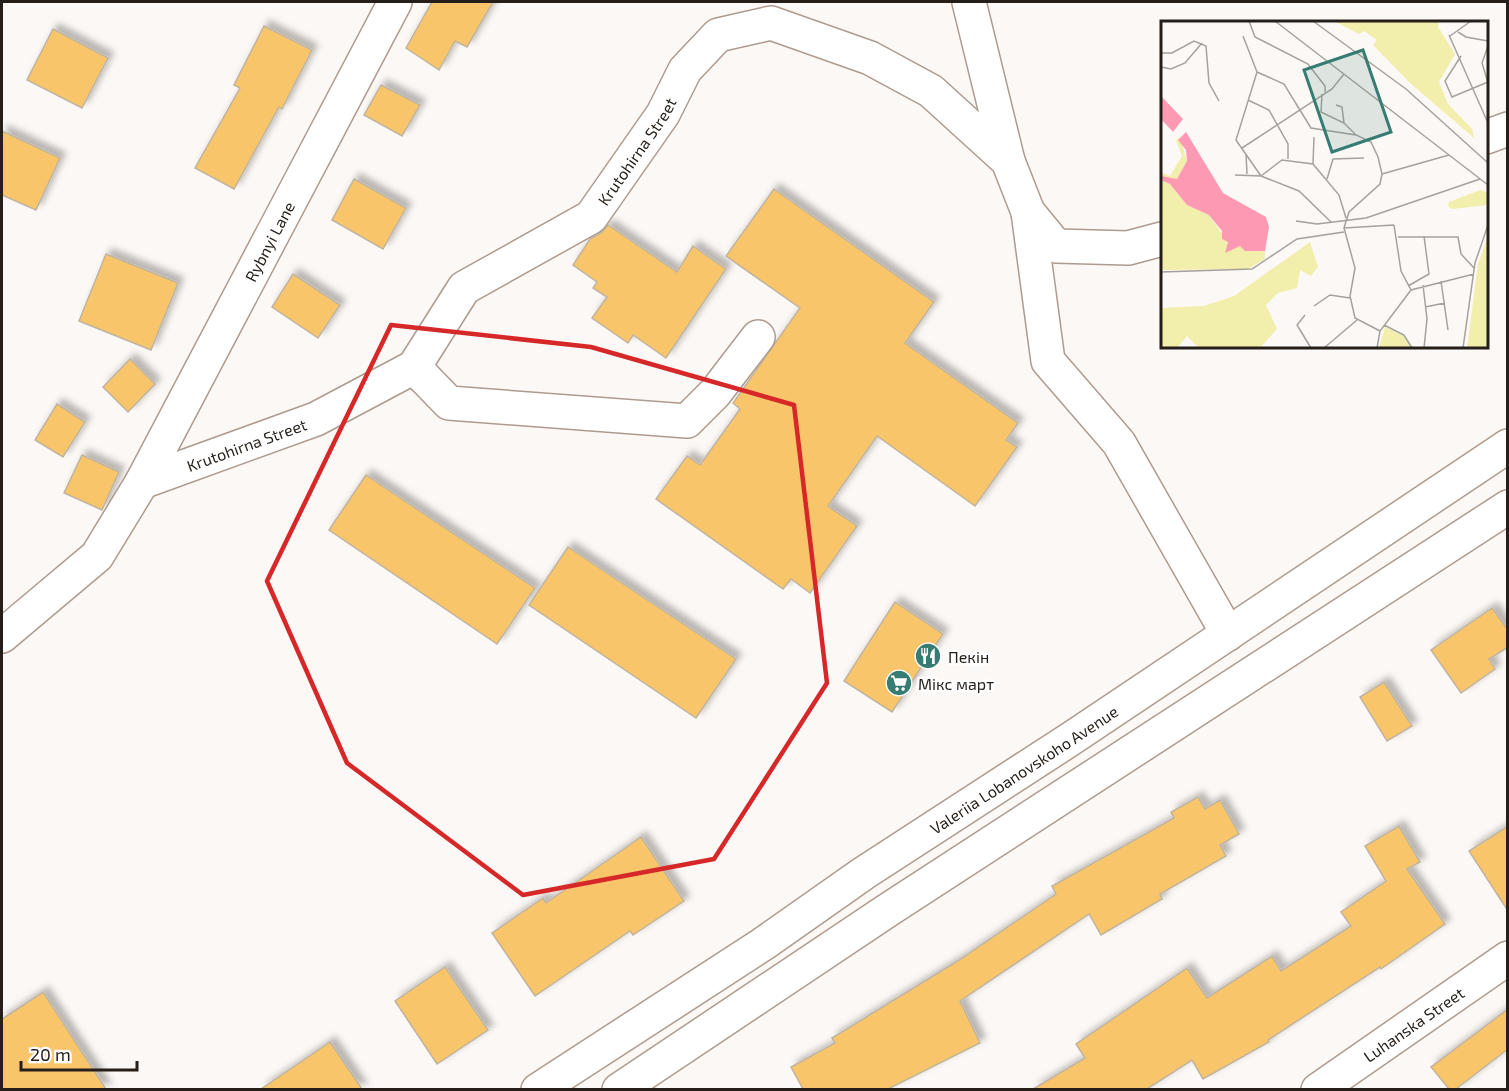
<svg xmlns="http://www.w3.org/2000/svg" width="1509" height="1091" font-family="'Exo 2',sans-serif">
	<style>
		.building { fill: #f9c56a; stroke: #bfb4a1; stroke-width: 1.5; filter: url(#shadow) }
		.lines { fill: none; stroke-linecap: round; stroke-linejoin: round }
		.minor-casing { stroke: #ae9b8f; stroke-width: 36 }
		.primary-casing { stroke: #ae9b8f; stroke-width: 36 }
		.minor { stroke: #fff; stroke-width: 33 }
		.primary { stroke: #fff; stroke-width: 33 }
		.marked { fill: none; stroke: #d62828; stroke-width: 4.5; stroke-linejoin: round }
		.labels { text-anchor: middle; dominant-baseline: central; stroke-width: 5; stroke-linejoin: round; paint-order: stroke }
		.street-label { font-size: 16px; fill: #251e19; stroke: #fff }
		.poi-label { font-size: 16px; fill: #251e19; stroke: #fff; text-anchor: start }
		.inset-road { fill: none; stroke: #a6a19d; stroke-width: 1.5 }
		.view { fill: #377c72; fill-opacity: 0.15; stroke: #377c72; stroke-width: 3 }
		.inset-edge { fill: none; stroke: #251e19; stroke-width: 3 }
	</style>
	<defs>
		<filter id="shadow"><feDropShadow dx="5.5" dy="-5.5" stdDeviation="3" flood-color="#0004"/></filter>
	</defs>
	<rect width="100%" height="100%" fill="#fcf8f5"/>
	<!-- building -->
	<g class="building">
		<path d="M 432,2 L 493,2 L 467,47 L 455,41 L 439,70 L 406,48 Z"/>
		<path d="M 264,26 L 312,50 L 282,109 L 279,107 L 234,189 L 195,168 L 240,88 L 234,85 Z"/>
		<path d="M 53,29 L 108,58 L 82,108 L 27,80 Z"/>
		<path d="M 381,85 L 420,105 L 402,136 L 364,115 Z"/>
		<path d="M 2,131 L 60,158 L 36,210 L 2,195 Z"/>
		<path d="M 354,179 L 406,208 L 383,249 L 332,220 Z"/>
		<path d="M 774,189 L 934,302 L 905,343 L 1018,423 L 1006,440 L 1017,447 L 975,506 L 877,436 L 828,506 L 857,526 L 810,593 L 791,579 L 783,589 L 656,499 L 687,456 L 700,465 L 740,409 L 733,403 L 800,308 L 726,256 Z"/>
		<path d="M 608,225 L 677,272 L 693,246 L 726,269 L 666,358 L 633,335 L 628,343 L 592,318 L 607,297 L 593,288 L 597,282 L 573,265 L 590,239 L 601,233 Z"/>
		<path d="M 106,254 L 178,283 L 151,350 L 79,321 Z"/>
		<path d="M 293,274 L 340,305 L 318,338 L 272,307 Z"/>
		<path d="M 130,359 L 155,384 L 128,412 L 103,387 Z"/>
		<path d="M 57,404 L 85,422 L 63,457 L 35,440 Z"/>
		<path d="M 82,455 L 119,472 L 102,510 L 64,493 Z"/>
		<path d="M 366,475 L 535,588 L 497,644 L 329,530 Z"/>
		<path d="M 568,547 L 736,659 L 696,718 L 529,605 Z"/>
		<path d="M 895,602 L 943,634 L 892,712 L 844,681 Z"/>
		<path d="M 1492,608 L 1508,630 L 1508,647 L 1489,659 L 1495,669 L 1461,693 L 1431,650 Z"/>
		<path d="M 1384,682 L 1412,726 L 1387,741 L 1360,697 Z"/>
		<path d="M 1198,797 L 1205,809 L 1220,800 L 1239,834 L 1220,845 L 1226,856 L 1160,894 L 1162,899 L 1101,935 L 1089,914 L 960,1001 L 980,1043 L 888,1089 L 803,1089 L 791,1067 L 835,1043 L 832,1038 L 959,960 L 1056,894 L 1052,886 L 1174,818 L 1171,812 Z"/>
		<path d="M 1399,826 L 1420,862 L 1407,869 L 1445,924 L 1381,969 L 1380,967 L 1268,1040 L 1269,1042 L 1203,1079 L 1192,1060 L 1147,1089 L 1033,1089 L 1085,1058 L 1076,1044 L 1187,968 L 1207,998 L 1272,956 L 1281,971 L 1351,926 L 1341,912 L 1386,881 L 1365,846 Z"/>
		<path d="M 1508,826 L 1508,911 L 1469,851 Z"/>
		<path d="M 641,837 L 684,901 L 633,935 L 630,931 L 535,996 L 492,933 L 543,898 L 546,903 Z"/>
		<path d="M 445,967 L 488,1030 L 437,1064 L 395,1001 Z"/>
		<path d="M 43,992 L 106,1089 L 2,1089 L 2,1019 Z"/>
		<path d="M 1508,1009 L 1508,1049 L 1456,1089 L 1449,1089 L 1431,1067 Z"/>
		<path d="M 330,1042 L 362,1089 L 261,1089 Z"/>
	</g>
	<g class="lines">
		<!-- minor casing -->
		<g class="minor-casing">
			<g id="minor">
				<path d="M 969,2 L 1008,161"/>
				<path d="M 1486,137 L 1508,129"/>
				<path d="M 1028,212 L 1048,361 L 1119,443 L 1228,634"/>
				<path d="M 414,367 L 449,403 L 687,421 L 715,393 L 758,337"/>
				<path id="s1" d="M 142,482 L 316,419 L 414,367 L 464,288 L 591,217 L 663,114 L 685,70 L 718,35 L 771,23 L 870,58 L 931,91 L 1008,161 L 1028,212 L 1056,246 L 1128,248 L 1162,239"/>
				<path id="s2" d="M 2,636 L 97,556 L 142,482 L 395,2"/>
				<path id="s3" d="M 1318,1090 L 1508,958"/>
			</g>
		</g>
		<!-- primary casing -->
		<g class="primary-casing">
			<g id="primary">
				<path id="s4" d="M 538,1090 L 763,944 L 864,873 L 1072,738 L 1508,446"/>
				<path d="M 619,1090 L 888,910 L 1508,507"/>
			</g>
		</g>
		<!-- minor -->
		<use href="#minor" class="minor"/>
		<!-- primary -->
		<use href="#primary" class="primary"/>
	</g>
	<!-- marked area -->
	<path class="marked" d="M 391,325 L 591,347 L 794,405 L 827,683 L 714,859 L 523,895 L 347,763 L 267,581 Z"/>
	<!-- icons -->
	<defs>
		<g id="restaurant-disc" transform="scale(1.35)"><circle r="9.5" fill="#377c72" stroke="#fff"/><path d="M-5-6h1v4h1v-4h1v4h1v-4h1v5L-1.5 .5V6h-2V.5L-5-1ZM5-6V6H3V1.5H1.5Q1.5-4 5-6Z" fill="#fff"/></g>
		<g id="supermarket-disc" transform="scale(1.35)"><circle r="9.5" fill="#377c72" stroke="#fff"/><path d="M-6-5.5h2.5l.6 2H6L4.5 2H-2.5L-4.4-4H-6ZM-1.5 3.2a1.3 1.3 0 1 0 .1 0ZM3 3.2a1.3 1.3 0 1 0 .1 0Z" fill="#fff"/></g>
	</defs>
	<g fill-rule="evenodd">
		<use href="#restaurant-disc" x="928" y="656"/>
		<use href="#supermarket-disc" x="899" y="683"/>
	</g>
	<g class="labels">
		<!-- street labels -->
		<g class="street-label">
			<text stroke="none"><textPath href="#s1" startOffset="615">Krutohirna Street</textPath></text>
			<text stroke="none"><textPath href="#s2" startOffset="483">Rybnyi Lane</textPath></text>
			<text stroke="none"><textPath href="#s1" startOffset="111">Krutohirna Street</textPath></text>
			<text stroke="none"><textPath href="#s4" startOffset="582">Valeriia Lobanovskoho Avenue</textPath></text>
			<text stroke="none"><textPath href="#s3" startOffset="116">Luhanska Street</textPath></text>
		</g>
		<!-- poi labels -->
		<g class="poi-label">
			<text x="948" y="656">Пекін</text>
			<text x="918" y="683">Мікс март</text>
		</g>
	</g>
	<!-- overview -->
	<g transform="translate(1161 21)">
		<rect width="327" height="327" fill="#fcf8f5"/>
		<path d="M 173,0 L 278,0 L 277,6 L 294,33 L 278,61 L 287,83 L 311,108 L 313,117 L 249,62 L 212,24 L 216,19 L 203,10 L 198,13 ZM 19,116 L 26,140 L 16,158 L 9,159 L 0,155 L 0,151 L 9,155 L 21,135 L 15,119 ZM 0,159 L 9,163 L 26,184 L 48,194 L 67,221 L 66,229 L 80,225 L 104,230 L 104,238 L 87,248 L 0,249 ZM 319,169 L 327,172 L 326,184 L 291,188 L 287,185 L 288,181 ZM 327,215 L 327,327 L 306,327 L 317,243 ZM 149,221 L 157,246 L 150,255 L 139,249 L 136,267 L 117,272 L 105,284 L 116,308 L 99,327 L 38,327 L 26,315 L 16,327 L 0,327 L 0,287 L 43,285 L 73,275 ZM 224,306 L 243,315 L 251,327 L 218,327 Z" fill="#f2eeab"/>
		<path d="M 0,75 L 22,98 L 12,111 L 0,98 ZM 25,111 L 62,172 L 105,196 L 108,206 L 104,230 L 84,230 L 79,225 L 64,232 L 67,221 L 61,218 L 61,210 L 48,194 L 26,184 L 9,163 L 0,159 L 0,155 L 16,158 L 26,140 L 25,129 L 17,119 Z" fill="#fe99b3"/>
		<path class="inset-road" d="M 88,0 L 94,16 L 147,43 L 164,65 L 164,71M 114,0 L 327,164M 152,0 L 245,68 L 327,142M 297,11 L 305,16 L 327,20M 288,14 L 327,102M 82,15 L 96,51 L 75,119 L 100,155M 289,15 L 310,0M 0,32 L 11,32 L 33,20 L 45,25 L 48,62 L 58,80M 300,35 L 284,60 L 291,76 L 327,61M 0,46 L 10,48 L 24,42 L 41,22M 96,51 L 123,63 L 150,107 L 195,114M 327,62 L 321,42 L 327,25M 161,73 L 160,91 L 183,102 L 195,114 L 210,121 L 217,136 L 221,153 L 219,163 L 188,191 L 183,207 L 194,247 L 189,275 L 194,297 L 219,310M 87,79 L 108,89 L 127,123 L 127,138M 175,84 L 181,86 L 183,102M 81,127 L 171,68 L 183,53M 85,133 L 86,153M 152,143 L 153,116M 221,153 L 288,134M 74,154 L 100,155 L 138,170 L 170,201M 100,155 L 121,139 L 152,143 L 178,174 L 185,197M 166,158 L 172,138 L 203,137M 135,200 L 156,203 L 205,197 L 319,158M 233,204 L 240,250 L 250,269M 183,207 L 233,204M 237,216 L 297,216 L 300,233 L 313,247M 0,251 L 91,248 L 136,218 L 183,211M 280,260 L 287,309M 262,264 L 266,298 L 263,327M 247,265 L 268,253 L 263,215M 153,285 L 169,274 L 189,277M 264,286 L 284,282M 144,294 L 136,304 L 150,327M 223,304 L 243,314 L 251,327M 163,327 L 196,299M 216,327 L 219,310 L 250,269 L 313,253M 302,327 L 314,242 L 327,204"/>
		<path class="view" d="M 202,29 L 230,111 L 171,131 L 143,49 Z"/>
		<rect width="327" height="327" class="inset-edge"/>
	</g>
	<!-- border -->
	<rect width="1509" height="1091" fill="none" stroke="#251e19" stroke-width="6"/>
	<!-- scale -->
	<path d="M21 1061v9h116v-9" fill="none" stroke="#251e19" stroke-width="3"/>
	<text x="30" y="1061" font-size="18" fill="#251e19" stroke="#ffffff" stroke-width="4.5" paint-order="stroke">20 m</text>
</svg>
